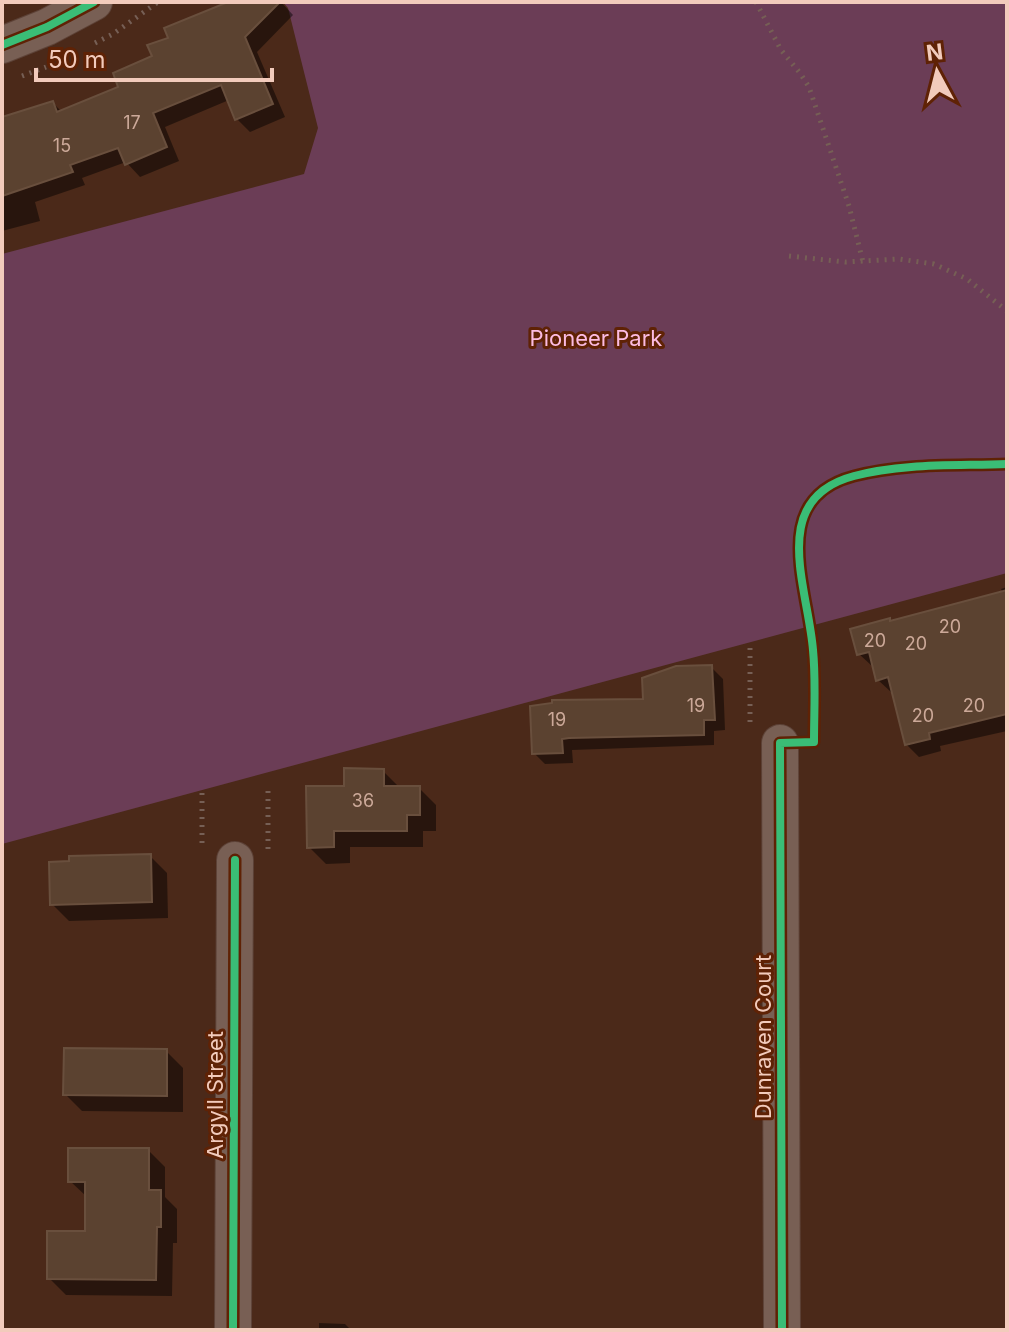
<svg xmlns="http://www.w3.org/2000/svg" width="1009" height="1332" font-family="Inter,sans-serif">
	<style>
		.green { fill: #6b3d56 }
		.shadow { fill: #0007 }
		.building { fill: #5b4230; stroke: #694f3d; stroke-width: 2 }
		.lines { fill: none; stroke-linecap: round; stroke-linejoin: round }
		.street-casing { stroke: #5d4237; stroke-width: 38 }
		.path { stroke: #765f55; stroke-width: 5; stroke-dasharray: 2 6; stroke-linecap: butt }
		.street { stroke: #785f54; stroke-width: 36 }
		.cycleway-casing { stroke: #5f2205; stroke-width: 13 }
		.cycleway { stroke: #3abd76; stroke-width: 8 }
		.labels { text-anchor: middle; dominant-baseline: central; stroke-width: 6; stroke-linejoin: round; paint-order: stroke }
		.number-label { font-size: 18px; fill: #cca999 }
		.park-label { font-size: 22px; fill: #fbbbe2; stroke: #5f2205 }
		.street-label { font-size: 22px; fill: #f2cbbc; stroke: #5f2205 }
	</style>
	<rect width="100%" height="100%" fill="#4b2919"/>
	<!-- green -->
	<path class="green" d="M 283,2 L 1007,2 L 1007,573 L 2,844 L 2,254 L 304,174 L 318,128 L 288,8 Z"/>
	<!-- shadow -->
	<g class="shadow">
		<path d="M 233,2 L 281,2 L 293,15 L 257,52 L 285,117 L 250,132 L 237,119 L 229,100 L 165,127 L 179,161 L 140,177 L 126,162 L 82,178 L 85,185 L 35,202 L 40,221 L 2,231 L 2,118 L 53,103 L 62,112 L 121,88 L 155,58 L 171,39 Z"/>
		<path d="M 1007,587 L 1007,731 L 940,746 L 941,751 L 919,757 L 906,744 L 894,691 L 891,692 L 878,680 L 874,665 L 872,666 L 859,654 L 892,623 L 1003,593 L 1001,589 Z"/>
		<path d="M 711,667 L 723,679 L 725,730 L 714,731 L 714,745 L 572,750 L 573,763 L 545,764 L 534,753 L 532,708 L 645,701 Z"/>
		<path d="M 383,771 L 400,788 L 419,788 L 436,805 L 436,831 L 423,831 L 423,847 L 350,847 L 350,863 L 326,864 L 309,847 L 346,788 Z"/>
		<path d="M 150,856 L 167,873 L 168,918 L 69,921 L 52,904 Z"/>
		<path d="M 166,1051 L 183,1068 L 183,1112 L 82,1111 L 65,1094 Z"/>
		<path d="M 148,1150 L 165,1167 L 165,1197 L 177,1209 L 177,1243 L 173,1243 L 172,1296 L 66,1295 L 49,1278 L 87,1233 L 87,1197 L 70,1181 Z"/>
		<path d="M 319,1323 L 345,1324 L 351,1330 L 319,1330 Z"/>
	</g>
	<!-- building -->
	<g class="building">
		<path d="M 228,2 L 280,2 L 245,37 L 273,104 L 235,120 L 221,85 L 153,113 L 167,147 L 125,165 L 118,148 L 70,165 L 73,172 L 2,196 L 2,117 L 53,101 L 57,112 L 118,87 L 113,73 L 152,56 L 147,45 L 168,38 L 164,28 Z"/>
		<path d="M 1007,590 L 1007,714 L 929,733 L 930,739 L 905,745 L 888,677 L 876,681 L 869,652 L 857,655 L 850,629 L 890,618 L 890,621 Z"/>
		<path d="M 712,665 L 715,720 L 704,720 L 704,735 L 569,738 L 562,739 L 563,753 L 532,754 L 530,706 L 552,703 L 552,700 L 643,699 L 642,678 L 676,666 Z"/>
		<path d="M 344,768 L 384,769 L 384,786 L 420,786 L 420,815 L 407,815 L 407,831 L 334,831 L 334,847 L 307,848 L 306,786 L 344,786 Z"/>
		<path d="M 151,854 L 152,902 L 50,905 L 49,862 L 69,861 L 69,856 Z"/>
		<path d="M 64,1048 L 167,1049 L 167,1096 L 63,1095 Z"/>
		<path d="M 68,1148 L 149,1148 L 149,1190 L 161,1190 L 161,1227 L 157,1227 L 156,1280 L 47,1279 L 47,1231 L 85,1231 L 85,1182 L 68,1182 Z"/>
	</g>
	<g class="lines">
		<!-- street casing -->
		<g class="street-casing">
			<g id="street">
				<path d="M 2,45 L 47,27 L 94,2"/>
				<path d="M 780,743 L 782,1330"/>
				<path d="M 233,1330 L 235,860"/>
			</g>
		</g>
		<!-- path -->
		<g class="path">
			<path d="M 756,2 L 781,50 L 800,73 L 809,87 L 849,206 L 863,262"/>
			<path d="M 95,43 L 113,34 L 158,2"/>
			<path d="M 22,76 L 46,67"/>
			<path d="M 789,256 L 845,262 L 899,259 L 934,264 L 967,279 L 1007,311"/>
			<path d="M 750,648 L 750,727"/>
			<path d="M 202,793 L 202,848"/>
			<path d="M 268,849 L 268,788"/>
		</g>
		<!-- street -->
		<use href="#street" class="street"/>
		<!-- cycleway casing -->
		<g class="cycleway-casing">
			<g id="cycleway">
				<path d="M 2,45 L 47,27 L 94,2"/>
				<path d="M 233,1330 L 235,860"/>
				<path d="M 782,1330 L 780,743 L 814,742 C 814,711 816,680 813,650 C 808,587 767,499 854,476 C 903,463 956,466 1007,464"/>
			</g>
		</g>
		<!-- cycleway -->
		<use href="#cycleway" class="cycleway"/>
	</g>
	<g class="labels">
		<!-- number labels -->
		<g class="number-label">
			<text x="132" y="122">17</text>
			<text x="62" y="145">15</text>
			<text x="950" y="626">20</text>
			<text x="875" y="640">20</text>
			<text x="916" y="643">20</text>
			<text x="696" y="705">19</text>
			<text x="974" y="705">20</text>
			<text x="923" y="715">20</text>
			<text x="557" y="719">19</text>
			<text x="363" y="800">36</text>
		</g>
		<!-- park labels -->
		<g class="park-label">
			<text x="596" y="338">Pioneer Park</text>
		</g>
		<!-- street labels -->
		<g class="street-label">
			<text transform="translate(763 1037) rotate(-90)">Dunraven Court</text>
			<text transform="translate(215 1095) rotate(-90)">Argyll Street</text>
		</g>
	</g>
	<!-- border -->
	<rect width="1009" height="1332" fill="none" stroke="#f2cbbc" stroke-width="8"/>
	<!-- north arrow -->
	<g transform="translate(937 72) rotate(353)" stroke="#5f2205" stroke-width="6" paint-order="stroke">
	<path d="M0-6L14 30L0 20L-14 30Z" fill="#f2cbbc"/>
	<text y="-12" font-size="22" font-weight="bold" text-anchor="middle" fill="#f2cbbc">N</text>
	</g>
	<!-- scale -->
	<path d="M36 68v12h236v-12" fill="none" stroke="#f2cbbc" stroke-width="4"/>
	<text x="48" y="68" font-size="24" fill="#f2cbbc" stroke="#5f2205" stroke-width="6" paint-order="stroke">50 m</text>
</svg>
